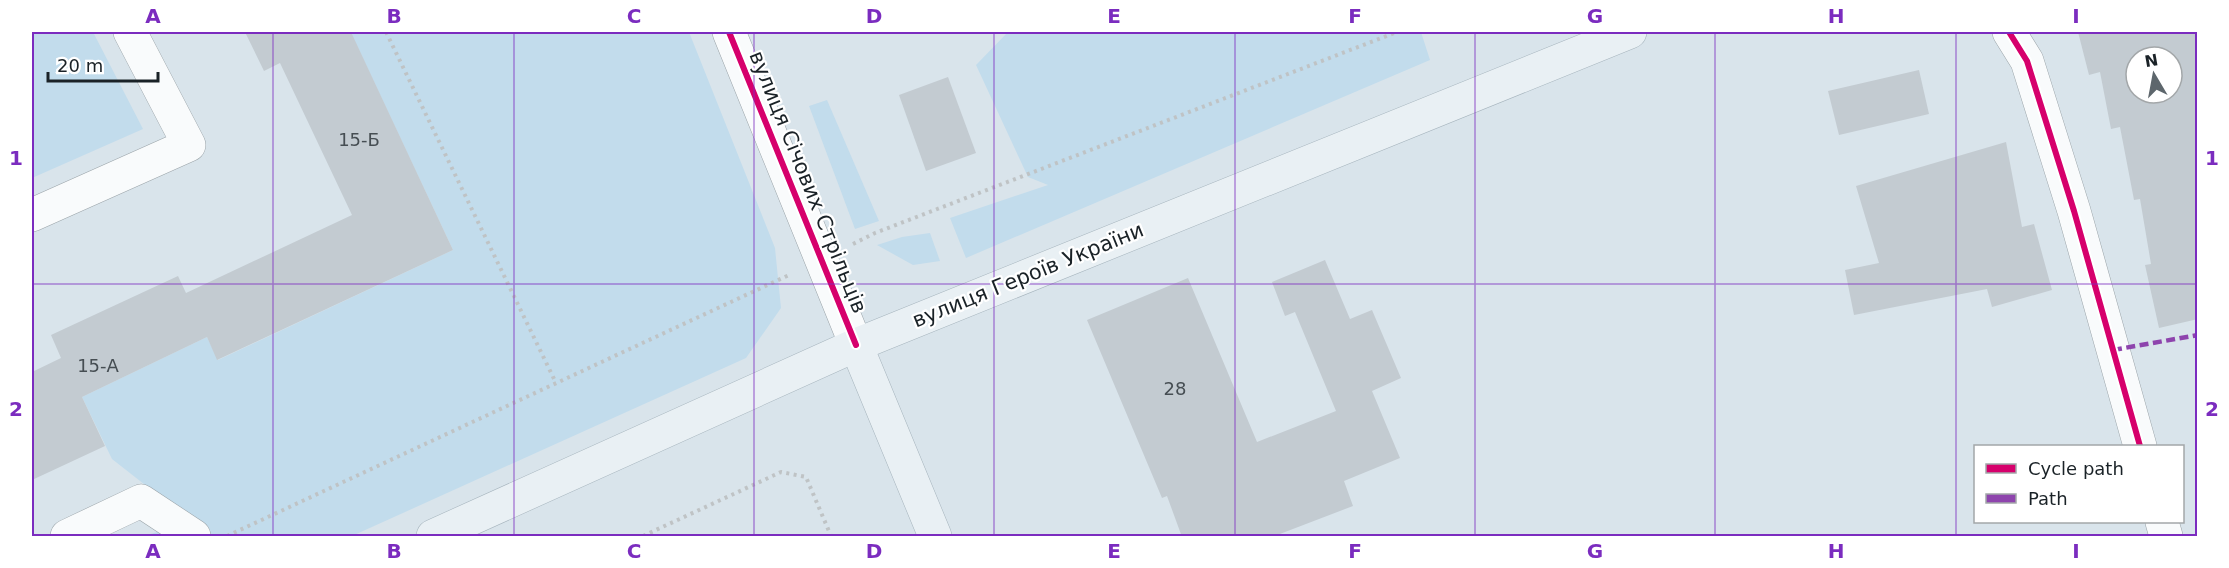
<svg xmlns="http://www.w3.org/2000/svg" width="2229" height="568" font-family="'DejaVu Sans',sans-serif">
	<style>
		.green { fill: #c2dcec }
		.building { fill: #c3cbd1; fill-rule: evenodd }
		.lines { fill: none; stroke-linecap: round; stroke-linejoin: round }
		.minor-casing { stroke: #9aa3a8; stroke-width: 34 }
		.major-casing { stroke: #a6b4bd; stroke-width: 34 }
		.path { stroke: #bfc3c5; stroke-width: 4; stroke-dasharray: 3 4.5; stroke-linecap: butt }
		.minor { stroke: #f9fbfc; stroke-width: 33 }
		.major { stroke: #e9f0f4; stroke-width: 33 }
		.quiet { stroke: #8e44ad; stroke-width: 4.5; stroke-dasharray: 9 4.5; stroke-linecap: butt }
		.cycleway-casing { stroke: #fff; stroke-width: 10 }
		.cycleway { stroke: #d6006c; stroke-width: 6 }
		.grid { fill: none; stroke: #7b2cbf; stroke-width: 1.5; stroke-opacity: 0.55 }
		.labels { text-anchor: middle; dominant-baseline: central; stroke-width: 4.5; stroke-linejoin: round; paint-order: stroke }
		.number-label { font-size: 18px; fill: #464e53 }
		.street-label { font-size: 21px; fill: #1a2227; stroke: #fff }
		.neatline { fill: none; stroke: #7b2cbf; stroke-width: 2 }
		.grid-label { font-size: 20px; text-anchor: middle; font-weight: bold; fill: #7b2cbf }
	</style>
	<rect width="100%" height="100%" fill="#d9e4eb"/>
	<!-- green -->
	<g class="green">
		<path d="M 32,32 L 93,32 L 143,129 L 32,178 Z"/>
		<path d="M 331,32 L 689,32 L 775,248 L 781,308 L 746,358 L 352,536 L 144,536 L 177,526 L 149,488 L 112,459 L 82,397 L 207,337 L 218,360 L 453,250 L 351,33 L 335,40 Z"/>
		<path d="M 1008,32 L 1421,32 L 1430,60 L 966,258 L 950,218 L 1048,185 L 1028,177 L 976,65 Z"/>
		<path d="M 827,100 L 879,221 L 855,229 L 809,106 Z"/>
		<path d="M 930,233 L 940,261 L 913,265 L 877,245 L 902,237 Z"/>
	</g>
	<!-- building -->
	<g class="building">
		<path d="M 245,32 L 351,32 L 453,250 L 217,360 L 207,337 L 82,397 L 105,446 L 32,480 L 32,372 L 61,358 L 51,335 L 178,276 L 186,293 L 352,215 L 280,63 L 264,71 Z"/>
		<path d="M 2078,32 L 2198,32 L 2198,319 L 2159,328 L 2145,265 L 2151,264 L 2140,199 L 2134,200 L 2120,127 L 2111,129 L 2100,72 L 2089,75 ZM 2136,57 L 2172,57 L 2172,93 L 2136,93 Z"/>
		<path d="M 1919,70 L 1929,114 L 1839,135 L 1828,91 Z"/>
		<path d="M 948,77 L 976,153 L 926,171 L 899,95 Z"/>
		<path d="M 2006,142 L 2022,227 L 2034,224 L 2052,290 L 1992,307 L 1987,289 L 1854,315 L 1845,270 L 1879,263 L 1856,186 Z"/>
		<path d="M 1325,260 L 1350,319 L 1372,310 L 1401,378 L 1372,391 L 1400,458 L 1344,481 L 1353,506 L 1272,537 L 1182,537 L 1167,496 L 1162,498 L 1087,320 L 1188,278 L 1257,442 L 1336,411 L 1295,312 L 1285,316 L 1272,282 Z"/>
	</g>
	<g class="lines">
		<!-- minor casing -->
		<g class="minor-casing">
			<g id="minor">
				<path d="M 729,32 L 856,345"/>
				<path d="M 2009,32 L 2027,61 L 2074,211 L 2140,446"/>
				<path d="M 32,215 L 189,145 L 130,32"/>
				<path d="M 2162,522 L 2166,536"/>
				<path d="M 67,536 L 141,501 L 194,536"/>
			</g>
		</g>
		<!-- major casing -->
		<g class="major-casing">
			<g id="major">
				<path d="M 856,345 L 935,536"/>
				<path d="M 433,536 L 856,345 L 1630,32"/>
			</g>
		</g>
		<!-- path -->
		<g class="path">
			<path d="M 386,32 L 556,383"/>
			<path d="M 853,244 L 875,233 L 1397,32"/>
			<path d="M 227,536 L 789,275"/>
			<path d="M 643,536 L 781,472 L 806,477 L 831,536"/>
		</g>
		<!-- minor -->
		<use href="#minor" class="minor"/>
		<!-- major -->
		<use href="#major" class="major"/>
		<!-- quiet -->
		<path class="quiet" d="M 2113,350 L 2198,335"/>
		<!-- cycleway casing -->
		<g class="cycleway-casing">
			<g id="cycleway">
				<path d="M 729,32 L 856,345"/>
				<path d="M 2009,32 L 2027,61 L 2074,211 L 2140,446"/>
			</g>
		</g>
		<!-- cycleway -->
		<use href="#cycleway" class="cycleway"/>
	</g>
	<!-- grid -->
	<path class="grid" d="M 273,32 L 273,536M 514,32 L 514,536M 754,32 L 754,536M 994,32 L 994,536M 1235,32 L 1235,536M 1475,32 L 1475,536M 1715,32 L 1715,536M 1956,32 L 1956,536M 32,284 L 2198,284"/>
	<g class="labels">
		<!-- number labels -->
		<g class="number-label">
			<text x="359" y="139">15-Б</text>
			<text x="98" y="365">15-А</text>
			<text x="1175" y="388">28</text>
		</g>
		<!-- street labels -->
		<g class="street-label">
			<text transform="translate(808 182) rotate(68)">вулиця Січових Стрільців</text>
			<text transform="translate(1028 275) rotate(-22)">вулиця Героїв України</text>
		</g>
	</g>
	<!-- border -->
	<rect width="2229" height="568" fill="none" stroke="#ffffff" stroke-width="66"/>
	<!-- legend -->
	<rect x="1974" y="445" width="210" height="78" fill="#ffffff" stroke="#a3a7a9" stroke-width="1.5"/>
	<rect x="1986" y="464" width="30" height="9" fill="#d6006c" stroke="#a3a7a9" stroke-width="1.5"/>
	<text x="2028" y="475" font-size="18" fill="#1a2227">Cycle path</text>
	<rect x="1986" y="494" width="30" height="9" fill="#8e44ad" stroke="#a3a7a9" stroke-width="1.5"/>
	<text x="2028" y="505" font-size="18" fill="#1a2227">Path</text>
	<!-- north arrow -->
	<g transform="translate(2154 75) rotate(350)"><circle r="28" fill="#ffffff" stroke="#a3a7a9" stroke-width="1.5"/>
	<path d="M0-4.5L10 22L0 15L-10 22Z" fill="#5d666c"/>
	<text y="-9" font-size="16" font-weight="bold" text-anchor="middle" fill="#1a2227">N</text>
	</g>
	<!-- scale -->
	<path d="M48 72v9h110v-9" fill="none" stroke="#1a2227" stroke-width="3"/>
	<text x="57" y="72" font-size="18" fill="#1a2227" stroke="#ffffff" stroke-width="4.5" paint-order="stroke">20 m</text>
	<rect x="33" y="33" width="2163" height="502" class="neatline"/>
	<g class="grid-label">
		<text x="153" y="23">A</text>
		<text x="394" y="23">B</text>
		<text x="634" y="23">C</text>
		<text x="874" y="23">D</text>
		<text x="1114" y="23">E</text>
		<text x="1355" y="23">F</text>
		<text x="1595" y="23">G</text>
		<text x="1836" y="23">H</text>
		<text x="2076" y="23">I</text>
		<text x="16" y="165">1</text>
		<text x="2212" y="165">1</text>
		<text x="16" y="416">2</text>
		<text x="2212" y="416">2</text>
		<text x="153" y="558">A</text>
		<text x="394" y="558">B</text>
		<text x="634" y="558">C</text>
		<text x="874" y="558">D</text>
		<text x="1114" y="558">E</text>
		<text x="1355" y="558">F</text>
		<text x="1595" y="558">G</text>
		<text x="1836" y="558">H</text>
		<text x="2076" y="558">I</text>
	</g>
</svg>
